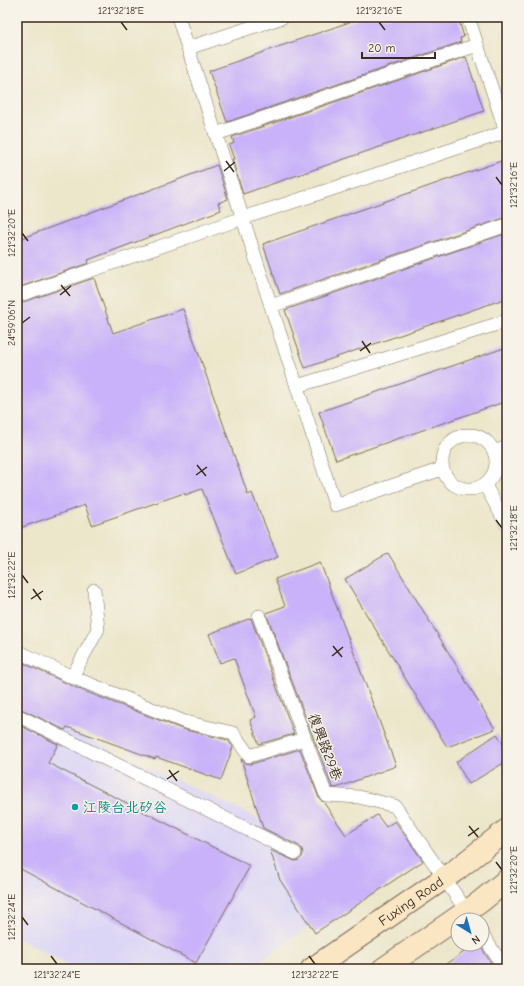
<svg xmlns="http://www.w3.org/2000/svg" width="524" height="986" font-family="'Comic Neue','LXGW WenKai TC',sans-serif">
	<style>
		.built { fill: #dcd6f6 }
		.building { fill: #c9b2f9 }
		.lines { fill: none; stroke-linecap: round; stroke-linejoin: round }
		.service-casing { stroke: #796c5a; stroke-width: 14 }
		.secondary-casing { stroke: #796c5a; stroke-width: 24 }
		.service { stroke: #fff; stroke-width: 13 }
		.secondary { stroke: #fbe6c4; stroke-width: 22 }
		.ticks { fill: none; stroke: #3b2a1e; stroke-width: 1.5 }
		.culture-dot { fill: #0f9aa8; stroke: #f7f3e8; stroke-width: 1.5 }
		.labels { text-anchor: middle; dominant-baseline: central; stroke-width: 3; stroke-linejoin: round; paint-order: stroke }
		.street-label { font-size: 14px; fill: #3b2a1e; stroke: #f7f3e8 }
		.culture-label { font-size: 14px; fill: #0d838f; stroke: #f7f3e8; text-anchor: start }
		.neatline { fill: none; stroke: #3b2a1e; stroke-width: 1.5 }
		.ticks-label { font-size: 10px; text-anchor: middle; fill: #3b2a1e }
	</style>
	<rect width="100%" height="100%" fill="#f7f3e8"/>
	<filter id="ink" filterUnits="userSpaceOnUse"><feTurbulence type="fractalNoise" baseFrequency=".025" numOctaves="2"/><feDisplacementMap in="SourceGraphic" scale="8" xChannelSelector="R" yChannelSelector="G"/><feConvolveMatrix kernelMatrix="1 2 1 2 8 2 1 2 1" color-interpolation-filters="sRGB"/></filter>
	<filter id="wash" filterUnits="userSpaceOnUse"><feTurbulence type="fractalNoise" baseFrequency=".012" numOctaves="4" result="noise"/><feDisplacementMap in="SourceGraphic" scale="16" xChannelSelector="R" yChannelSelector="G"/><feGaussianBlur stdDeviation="0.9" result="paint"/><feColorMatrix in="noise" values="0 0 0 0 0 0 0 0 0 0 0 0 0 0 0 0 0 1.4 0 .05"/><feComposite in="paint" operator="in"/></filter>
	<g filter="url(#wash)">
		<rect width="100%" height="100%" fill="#ece6ca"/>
		<!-- built -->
		<path class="built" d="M 17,705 L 306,841 L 313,923 L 250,969 L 76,969 L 17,938 Z"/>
		<g id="blocks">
			<!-- building -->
			<g class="building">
				<path d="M 364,17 L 458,17 L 464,37 L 460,38 L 461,42 L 227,122 L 209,71 Z"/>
				<path d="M 466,57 L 484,111 L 243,194 L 232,159 L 234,159 L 229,145 L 234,143 L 232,137 Z"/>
				<path d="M 501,161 L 507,178 L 507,217 L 280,294 L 263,244 Z"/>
				<path d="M 217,165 L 228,199 L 218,203 L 221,210 L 88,260 L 89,263 L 17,288 L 17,240 Z"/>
				<path d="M 507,233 L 507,298 L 305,368 L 285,310 Z"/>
				<path d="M 94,278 L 113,333 L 183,309 L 248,495 L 252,493 L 278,557 L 236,574 L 202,489 L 185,495 L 184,493 L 92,525 L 85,505 L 17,529 L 17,304 Z"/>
				<path d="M 507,347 L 507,401 L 336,460 L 319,412 Z"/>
				<path d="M 388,553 L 495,729 L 447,747 L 345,579 Z"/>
				<path d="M 320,562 L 396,766 L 336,788 L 332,787 L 266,613 L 285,606 L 275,579 Z"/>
				<path d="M 251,618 L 294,734 L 259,744 L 250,720 L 256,717 L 234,658 L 220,663 L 209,634 Z"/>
				<path d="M 17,660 L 79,689 L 182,729 L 228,740 L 233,747 L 221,780 L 156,757 L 155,759 L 67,727 L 65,730 L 17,707 Z"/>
				<path d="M 17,724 L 58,744 L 48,763 L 250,866 L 196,963 L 17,867 Z"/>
				<path d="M 497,734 L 507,750 L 507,761 L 469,784 L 456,762 Z"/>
				<path d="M 300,749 L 319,798 L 324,803 L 346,835 L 377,815 L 386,827 L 395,821 L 423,861 L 315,933 L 280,880 L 270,850 L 295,861 L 299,860 L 302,857 L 303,853 L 302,849 L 299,846 L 263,828 L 241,759 L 246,763 L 251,764 Z"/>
				<path d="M 479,944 L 495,969 L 440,969 L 475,944 Z"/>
			</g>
		</g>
	</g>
	<g filter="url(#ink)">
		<use href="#blocks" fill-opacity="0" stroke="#796c5a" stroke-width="1"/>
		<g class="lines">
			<!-- service casing -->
			<g class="service-casing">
				<g id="service">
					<path d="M 178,17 L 335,505 L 442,469"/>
					<path d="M 468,17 L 507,135"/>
					<path d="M 188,48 L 283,17"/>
					<path d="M 216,134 L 477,45"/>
					<path d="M 17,296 L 243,218 L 506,132"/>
					<path d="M 271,306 L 507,225"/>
					<path d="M 297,386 L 507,321"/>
					<circle cx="469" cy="462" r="27"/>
					<path d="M 494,452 L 507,447"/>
					<path d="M 485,485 L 507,525"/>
					<path d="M 259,616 L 326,795 L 359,797 L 395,806 L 470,916"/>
					<path d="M 17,651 L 72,677 L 185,722 L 233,733 L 249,756 L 304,739"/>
					<path d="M 72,677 L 98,629 L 94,590"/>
					<path d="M 17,715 L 295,853"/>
					<path d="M 482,934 L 505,969"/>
				</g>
			</g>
			<!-- secondary casing -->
			<g class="secondary-casing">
				<g id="secondary">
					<path id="s1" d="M 312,969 L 456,870 L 507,830"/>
					<path d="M 383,969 L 480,902 L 507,880"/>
				</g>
			</g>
			<!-- service -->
			<use href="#service" class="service"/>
			<!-- secondary -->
			<use href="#secondary" class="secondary"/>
		</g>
	</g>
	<!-- ticks -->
	<path class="ticks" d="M 121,22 L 127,30M 379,22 L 385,30M 226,161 L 234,172M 224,171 L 235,162M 496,177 L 502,185M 22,233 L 28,241M 61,285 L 70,296M 60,295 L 71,286M 22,323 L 30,317M 362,341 L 370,353M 360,351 L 371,343M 197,465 L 206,476M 196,475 L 207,467M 496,520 L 502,528M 22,575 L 28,583M 33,589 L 41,600M 31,599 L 43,591M 333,646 L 342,657M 332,656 L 343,647M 169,770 L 177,781M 167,779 L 179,771M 469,826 L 478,837M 468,836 L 479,828M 496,862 L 502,870M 22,917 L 28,925M 51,956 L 57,964M 309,956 L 315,964"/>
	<!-- markers -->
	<circle class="culture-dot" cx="75" cy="807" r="4"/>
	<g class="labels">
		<!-- street labels -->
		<g class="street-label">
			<text transform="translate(325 747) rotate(69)">復興路29巷</text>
			<text stroke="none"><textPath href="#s1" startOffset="120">Fuxing Road</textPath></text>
		</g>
		<!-- culture labels -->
		<g class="culture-label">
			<text x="83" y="807">江陵台北矽谷</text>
		</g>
	</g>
	<!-- margin -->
	<rect width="524" height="986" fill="none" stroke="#f7f3e8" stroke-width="44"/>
	<!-- north arrow -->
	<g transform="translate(470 932) rotate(143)"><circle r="19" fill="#f7f3e8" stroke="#aca397"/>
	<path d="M0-3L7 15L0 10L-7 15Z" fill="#1f6fb2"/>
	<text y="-6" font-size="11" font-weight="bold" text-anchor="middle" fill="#3b2a1e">N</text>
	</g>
	<!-- scale -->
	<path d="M362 52v6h73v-6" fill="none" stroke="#3b2a1e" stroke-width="2"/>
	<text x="368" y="52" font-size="12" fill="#3b2a1e" stroke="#f7f3e8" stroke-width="3" paint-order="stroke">20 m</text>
	<rect x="22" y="22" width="480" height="942" class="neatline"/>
	<g class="ticks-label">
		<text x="121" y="14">121°32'18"E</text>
		<text x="379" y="14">121°32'16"E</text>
		<text transform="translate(513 185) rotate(-90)" y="4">121°32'16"E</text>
		<text transform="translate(11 233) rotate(-90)" y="4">121°32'20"E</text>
		<text transform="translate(11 323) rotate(-90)" y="4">24°59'06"N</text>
		<text transform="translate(513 528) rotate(-90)" y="4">121°32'18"E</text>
		<text transform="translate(11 575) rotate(-90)" y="4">121°32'22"E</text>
		<text transform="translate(513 870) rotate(-90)" y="4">121°32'20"E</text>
		<text transform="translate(11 917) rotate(-90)" y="4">121°32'24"E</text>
		<text x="57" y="978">121°32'24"E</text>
		<text x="315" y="978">121°32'22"E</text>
	</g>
</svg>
